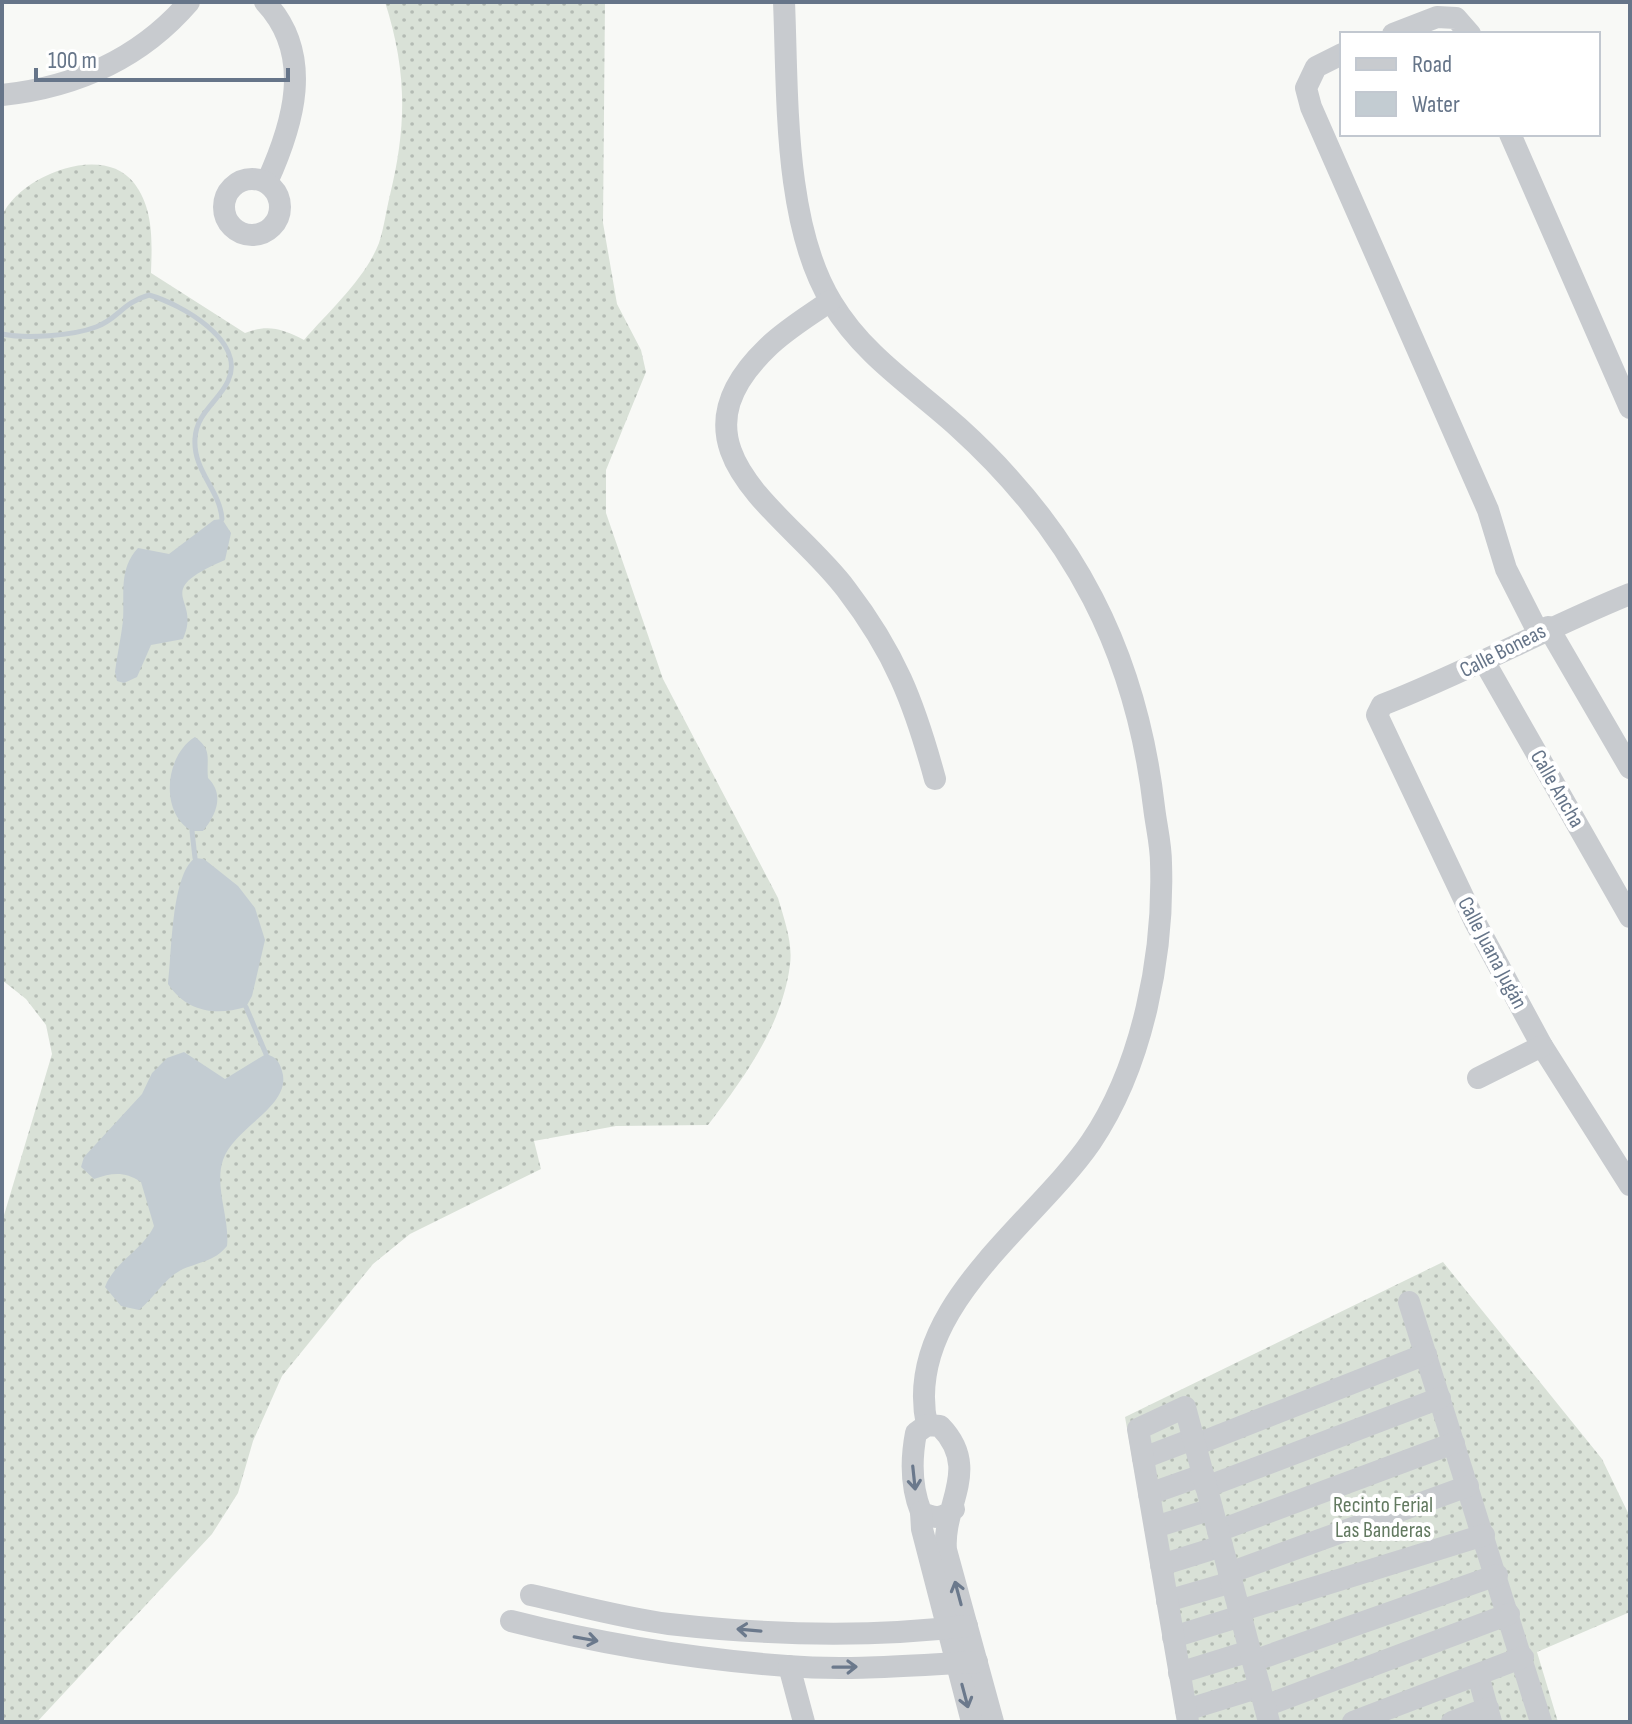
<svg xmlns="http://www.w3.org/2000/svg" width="1632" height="1724" font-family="'Sofia Sans Condensed',sans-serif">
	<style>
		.grass { fill: url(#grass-dots) }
		.water { fill: #c3ccd2 }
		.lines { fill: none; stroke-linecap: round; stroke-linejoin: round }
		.stream { stroke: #c3ccd2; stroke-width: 5 }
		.minor { stroke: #c8cbcf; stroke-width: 22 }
		.oneway { stroke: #6b798c }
		.labels { text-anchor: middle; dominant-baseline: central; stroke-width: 8; stroke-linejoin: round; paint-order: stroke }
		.street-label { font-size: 22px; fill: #667589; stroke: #fff }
		.park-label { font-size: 22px; fill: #637a61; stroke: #fff }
	</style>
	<defs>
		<pattern id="grass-dots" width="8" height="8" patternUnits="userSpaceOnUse" patternTransform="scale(2)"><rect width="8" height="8" fill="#d9e1d7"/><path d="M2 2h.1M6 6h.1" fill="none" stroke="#b4bbb4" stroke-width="1.8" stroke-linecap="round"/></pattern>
	</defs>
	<rect width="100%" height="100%" fill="#f8f9f6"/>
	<!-- grass -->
	<g class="grass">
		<path d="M 385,2 L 605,2 L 603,223 L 617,304 L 641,350 L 646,372 L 606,470 L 606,513 L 663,679 L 778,898 C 784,919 793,942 790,965 C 782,1026 744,1078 708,1125 L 616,1126 L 534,1141 L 541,1169 L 410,1234 L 373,1264 L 282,1376 L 253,1441 L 238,1493 L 212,1534 L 37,1722 L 2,1722 L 2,1222 L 52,1054 L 46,1025 L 26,999 L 2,980 L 2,216 C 19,176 103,142 134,183 C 154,209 152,242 151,273 L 245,333 C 268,324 282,329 304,340 C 329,311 365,279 379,243 C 384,228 386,211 390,195 C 407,125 407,71 385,2 Z"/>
		<path d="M 1443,1262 L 1602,1459 L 1630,1517 L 1630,1612 L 1537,1652 L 1558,1722 L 1179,1722 L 1125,1417 Z"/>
	</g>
	<!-- water -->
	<g class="water">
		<path d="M 222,519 L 231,533 L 225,560 C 148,593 203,597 183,639 L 151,645 L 137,677 L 124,683 L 117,681 L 115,672 C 117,655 121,638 123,621 C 125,596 118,569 138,548 L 169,554 L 214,520 Z"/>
		<path d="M 195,737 C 213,750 206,759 208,778 C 225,795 216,815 203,831 L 192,831 C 159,813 165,755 195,737 Z"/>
		<path d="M 195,858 L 204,859 L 238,886 L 255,908 L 265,940 L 252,996 L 246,1007 C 215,1016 187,1012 168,984 C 172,954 171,875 195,858 Z"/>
		<path d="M 184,1052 L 225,1079 L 266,1054 C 276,1057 279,1061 282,1071 C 293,1106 234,1127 223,1160 C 214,1186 230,1219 227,1246 C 214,1262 198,1262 181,1270 C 163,1280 154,1298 139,1310 L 121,1306 L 105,1287 C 114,1262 143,1250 154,1226 L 141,1182 C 124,1171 112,1173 94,1179 L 81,1167 L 84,1157 L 142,1094 L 152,1073 L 167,1058 Z"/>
	</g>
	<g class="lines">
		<!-- stream -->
		<g class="stream">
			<path d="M 2,334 C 26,339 72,336 96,327 C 118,319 122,303 149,295 C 181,304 247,341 228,381 C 219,401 196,413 195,439 C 193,471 220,490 222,519"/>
			<path d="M 192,831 L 195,858"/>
			<path d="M 246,1007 L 266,1054"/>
		</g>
		<!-- minor -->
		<g class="minor">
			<path d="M 265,2 C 315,55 293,125 267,182"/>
			<path d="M 784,2 C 788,93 783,224 832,303 C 864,356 914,387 958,427 C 1074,532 1136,652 1154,807 C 1156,825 1161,844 1161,863 C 1164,955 1143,1065 1091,1142 C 1033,1226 902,1310 927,1425"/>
			<path d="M 1393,34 L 1437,17 L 1456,18 L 1470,34"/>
			<path d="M 1342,54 L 1316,67 L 1306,88 L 1311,107 L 1488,510 L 1506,569 L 1538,632"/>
			<path d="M 2,95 C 76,87 140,59 189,2"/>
			<path d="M 1510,134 L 1630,408"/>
			<circle cx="252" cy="207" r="28"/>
			<path d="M 830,301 C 809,316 785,330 767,348 C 661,450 788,512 846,589 C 895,653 914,702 935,779"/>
			<path d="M 1630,594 C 1546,628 1467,672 1382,705 L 1377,715 L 1475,922 L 1542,1046 L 1630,1185"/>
			<path d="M 1548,627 L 1630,768"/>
			<path d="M 1484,661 L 1630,917"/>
			<path d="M 1478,1078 L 1542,1046"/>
			<path d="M 1409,1302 L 1541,1722"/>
			<path d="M 1195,1445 L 1426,1354"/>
			<path d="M 1143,1458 L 1193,1439"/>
			<path d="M 1206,1487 L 1440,1398"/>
			<path d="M 1149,1494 L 1203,1475"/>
			<path d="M 954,1509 C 942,1519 935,1519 921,1512 C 911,1487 911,1459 916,1433 L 927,1425 L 940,1426 C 982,1469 942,1505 946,1550 L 993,1722"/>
			<path d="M 921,1512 L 922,1529 L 972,1722"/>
			<path d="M 1155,1527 L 1212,1509"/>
			<path d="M 1218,1531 L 1454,1443"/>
			<path d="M 1161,1565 L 1222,1546"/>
			<path d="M 1229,1573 L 1468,1486"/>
			<path d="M 531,1595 C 576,1605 623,1618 669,1624 C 767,1635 868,1638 967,1626"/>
			<path d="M 1167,1601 L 1232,1582"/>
			<path d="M 1239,1611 L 1484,1535"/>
			<path d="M 511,1621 C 601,1644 694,1659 787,1666 C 850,1671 914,1665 977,1662"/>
			<path d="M 1173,1637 L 1241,1616"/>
			<path d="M 1253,1661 L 1497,1575"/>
			<path d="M 789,1666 L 804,1722"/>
			<path d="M 1179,1673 L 1250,1651"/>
			<path d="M 1478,1675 L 1491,1722"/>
			<path d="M 1265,1706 L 1509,1614"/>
			<path d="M 1186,1710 L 1260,1687"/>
			<path d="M 1188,1722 L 1138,1429 L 1185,1407 L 1269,1722"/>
			<path d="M 1353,1722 L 1523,1657"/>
			<path d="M 1452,1722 L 1488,1708"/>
		</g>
	</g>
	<!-- one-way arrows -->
	<defs><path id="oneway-shaft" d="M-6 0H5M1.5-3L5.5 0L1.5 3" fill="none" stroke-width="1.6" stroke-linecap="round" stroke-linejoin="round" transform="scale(2)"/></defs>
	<g class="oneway">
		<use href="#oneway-shaft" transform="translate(914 1478) rotate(84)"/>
		<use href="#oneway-shaft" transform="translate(958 1593) rotate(-105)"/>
		<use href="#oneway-shaft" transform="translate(749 1630) rotate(-175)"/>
		<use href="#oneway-shaft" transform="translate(586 1639) rotate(10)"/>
		<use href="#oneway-shaft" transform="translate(845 1667) rotate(-1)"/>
		<use href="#oneway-shaft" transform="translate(965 1696) rotate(75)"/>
	</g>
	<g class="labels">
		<!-- street labels -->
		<g class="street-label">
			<text transform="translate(1503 651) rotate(-27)">Calle Boneas</text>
			<text transform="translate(1557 789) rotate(60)">Calle Ancha</text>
			<text transform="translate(1492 953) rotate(62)">Calle Juana Jugán</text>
		</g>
		<!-- park labels -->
		<g class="park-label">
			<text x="1383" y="1505">Recinto Ferial<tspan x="1383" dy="25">Las Banderas</tspan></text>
		</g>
	</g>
	<!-- border -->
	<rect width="1632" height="1724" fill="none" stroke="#667589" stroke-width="8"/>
	<!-- legend -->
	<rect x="1340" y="32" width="260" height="104" fill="#ffffff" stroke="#c2c8d0" stroke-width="2"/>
	<rect x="1356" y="58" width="40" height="12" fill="#c8cbcf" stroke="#c2c8d0" stroke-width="2"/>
	<text x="1412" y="72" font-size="24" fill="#667589">Road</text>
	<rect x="1356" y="92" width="40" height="24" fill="#c3ccd2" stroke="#c2c8d0" stroke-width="2"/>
	<text x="1412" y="112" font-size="24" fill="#667589">Water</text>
	<!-- scale -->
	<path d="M36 68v12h252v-12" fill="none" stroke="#667589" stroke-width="4"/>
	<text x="48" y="68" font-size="24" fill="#667589" stroke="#ffffff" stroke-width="6" paint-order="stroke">100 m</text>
</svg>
